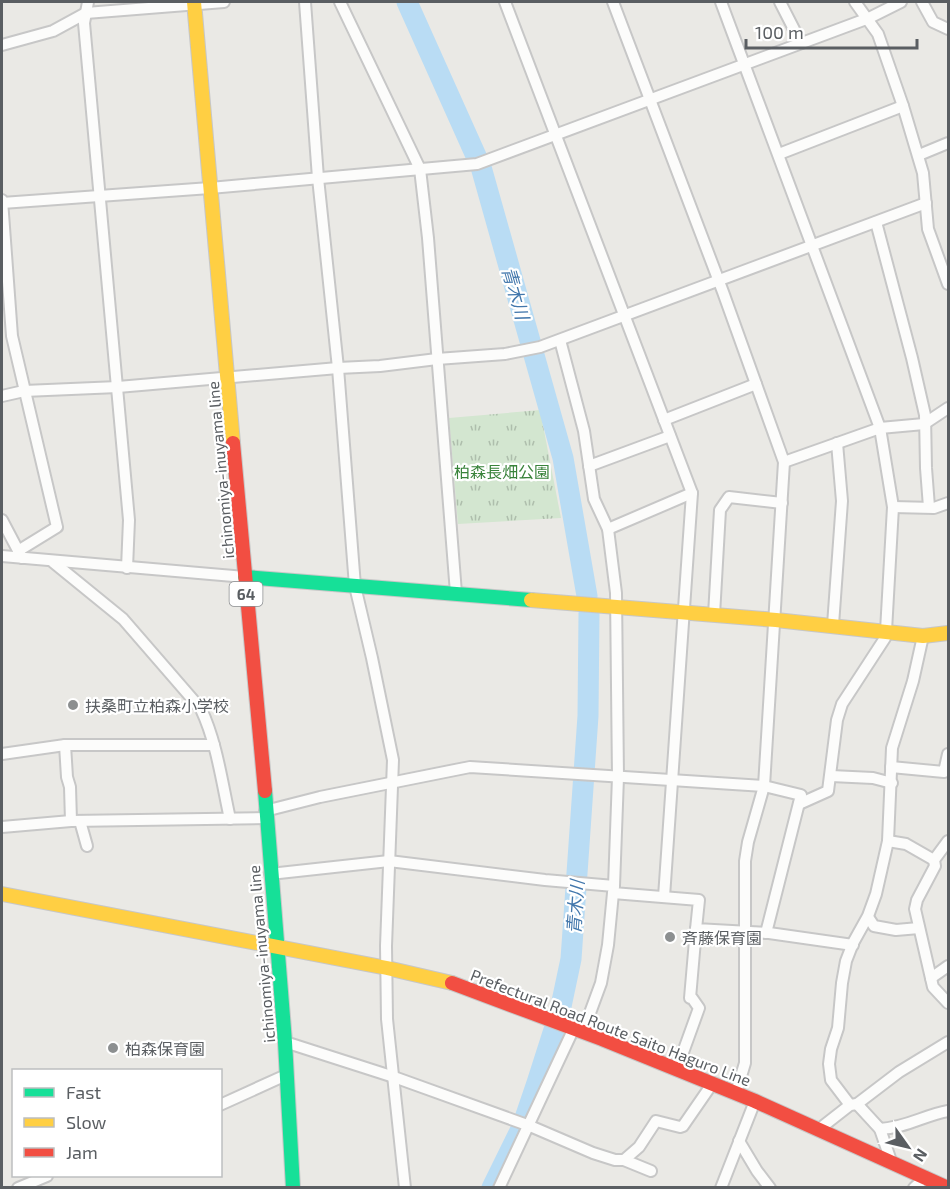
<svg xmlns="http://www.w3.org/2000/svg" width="950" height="1189" font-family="'Exo 2','Noto Sans JP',sans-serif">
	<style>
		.park { fill: url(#park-tufts) }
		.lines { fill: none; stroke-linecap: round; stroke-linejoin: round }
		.river { stroke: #b9dcf4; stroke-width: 21 }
		.street-casing { stroke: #c7c7c7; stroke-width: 14 }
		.fast-casing { stroke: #c7c7c7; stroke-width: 16 }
		.slow-casing { stroke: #c7c7c7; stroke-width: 16 }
		.jam-casing { stroke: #c7c7c7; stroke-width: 16 }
		.street { stroke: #fcfcfb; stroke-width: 10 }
		.fast { stroke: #16e098; stroke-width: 14 }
		.slow { stroke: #ffcf43; stroke-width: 14 }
		.jam { stroke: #f24e42; stroke-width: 14 }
		.poi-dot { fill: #8c8f90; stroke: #fff; stroke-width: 2 }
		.labels { text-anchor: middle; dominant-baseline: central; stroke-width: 4.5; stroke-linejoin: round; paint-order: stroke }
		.shield { fill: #fff; stroke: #8c8e91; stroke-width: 1.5 }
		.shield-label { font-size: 15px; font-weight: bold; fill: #5a5e62 }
		.street-label { font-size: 16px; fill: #5a5e62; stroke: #fff }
		.park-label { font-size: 16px; fill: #39833b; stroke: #fff }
		.poi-label { font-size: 16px; fill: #5a5e62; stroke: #fff; text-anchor: start }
		.water-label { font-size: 18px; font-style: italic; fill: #4277ac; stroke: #fff }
	</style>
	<defs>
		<pattern id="park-tufts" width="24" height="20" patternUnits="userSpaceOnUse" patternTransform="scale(1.5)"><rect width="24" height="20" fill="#d3e6d0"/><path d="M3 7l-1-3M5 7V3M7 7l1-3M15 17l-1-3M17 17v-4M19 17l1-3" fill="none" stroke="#aebeac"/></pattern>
	</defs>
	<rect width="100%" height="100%" fill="#eae9e5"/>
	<!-- park -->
	<path class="park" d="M 540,410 L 561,518 L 458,524 L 449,418 Z"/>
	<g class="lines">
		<!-- river -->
		<g class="river">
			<path d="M 407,2 L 481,167 L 563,458 L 587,596"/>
			<path d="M 492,1188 L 522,1127 L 537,1083 L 560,1011 L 571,959 L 588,716 L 589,613"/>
		</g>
		<!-- street casing -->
		<g class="street-casing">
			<g id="street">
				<path d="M 88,2 L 84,23 L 129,520 L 127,568"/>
				<path d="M 305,2 L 318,178 L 338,368 L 355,586 L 372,658 L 393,760 L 386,946 L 387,1019 L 405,1188"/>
				<path d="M 340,2 L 420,169 L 428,238 L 456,593"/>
				<path d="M 505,2 L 692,493 L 664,897"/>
				<path d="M 613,2 L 723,292 L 784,462 L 764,786 L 748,842 L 745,861 L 745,1063 L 736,1093"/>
				<path d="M 721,2 L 880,428 L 893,507 L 886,631 L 885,638 L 842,704 L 837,720 L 828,791 L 799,804"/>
				<path d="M 780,2 L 801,43"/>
				<path d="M 855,2 L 878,34 L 903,106 L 923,173 L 928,229 L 948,284"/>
				<path d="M 922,2 L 933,22 L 948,29"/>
				<path d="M 2,45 L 53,31 L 86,13 L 224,2"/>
				<path d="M 779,154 L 903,106"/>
				<path d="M 919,155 L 948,143"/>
				<path d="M 2,200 L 12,336 L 57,527 L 18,551"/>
				<path d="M 2,203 L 210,188 L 477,164 L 869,18 L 901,2"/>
				<path d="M 876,222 L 912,358 L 925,415 L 926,468 L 929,507"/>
				<path d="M 560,340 L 584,431 L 594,499 L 608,529 L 616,593 L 618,777 L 614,886"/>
				<path d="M 2,396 L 24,391 L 118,387 L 338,368 L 380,366 L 437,359 L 505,354 L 540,347 L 926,203"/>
				<path d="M 664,420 L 756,384"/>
				<path d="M 784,462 L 880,428 L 924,424 L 948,408"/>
				<path d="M 589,466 L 670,436"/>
				<path d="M 893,507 L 934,508 L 948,503"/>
				<path d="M 2,520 L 22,558"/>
				<path d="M 608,529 L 692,493"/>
				<path d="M 2,556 L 245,577"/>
				<path d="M 53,562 L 123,619 L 201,709 C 217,743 222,783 230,819"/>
				<path d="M 714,615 L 720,510 L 729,497 L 782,503"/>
				<path d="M 833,625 L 842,501 L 837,443"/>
				<path d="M 65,745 L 67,777 L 70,787 L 71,821"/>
				<path d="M 2,754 L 65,745 L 214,745"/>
				<path d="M 891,767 L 944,772 L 948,754"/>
				<path d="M 831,776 L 873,778 L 892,783"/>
				<path d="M 265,811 L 320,797 L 470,767 L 764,786 L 801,795 L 766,933"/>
				<path d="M 80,821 L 87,846"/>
				<path d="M 2,827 L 71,821 L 267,818"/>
				<path d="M 888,841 L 906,844 L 934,860"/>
				<path d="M 948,841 L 934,860 L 935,866 L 917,900 L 915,909 L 933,987 L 948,1003"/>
				<path d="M 270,874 L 389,861 L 545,880 L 614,886 L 613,893 L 699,900 L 696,929 L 769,933 L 853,945"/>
				<path d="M 868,917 L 874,926 L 896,930 L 919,928"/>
				<path d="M 931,978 L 948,966"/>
				<path d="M 583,1032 L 601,983 L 608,945 L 613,893"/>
				<path d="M 285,1042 L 394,1077 L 530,1126 L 593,1153 L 615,1160 L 624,1160 L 651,1171"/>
				<path d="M 677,1069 L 699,1008 L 692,998 L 690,998 L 696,929"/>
				<path d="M 857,1104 L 880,1129 L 891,1161"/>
				<path d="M 220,1105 L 286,1075"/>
				<path d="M 850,1105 L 831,1080 L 829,1064 L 831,1049 L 838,1028 L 842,983 L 846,961 L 853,943 L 868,916 L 876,894 L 888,841 L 892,748 L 913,681 L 923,636"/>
				<path d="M 880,1129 C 905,1128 925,1115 948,1111"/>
				<path d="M 818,1130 L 850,1105 L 857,1104 L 899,1072 L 948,1042"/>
				<path d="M 739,1141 L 757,1171 L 770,1188"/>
				<path d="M 624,1160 L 639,1147 L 656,1121 L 680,1127 L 683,1126 L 712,1084"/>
				<path d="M 18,1188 L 47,1176"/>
				<path d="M 499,1188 L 574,1028"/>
				<path d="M 721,1188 L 755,1101"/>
				<path d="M 914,1188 L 926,1177"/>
			</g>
		</g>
		<!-- fast casing -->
		<g class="fast-casing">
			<g id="fast">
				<path d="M 245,577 L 531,600"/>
				<path d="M 265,791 L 285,1042 L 293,1188"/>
			</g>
		</g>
		<!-- slow casing -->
		<g class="slow-casing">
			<g id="slow">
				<path d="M 194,2 L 233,443"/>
				<path d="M 531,600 L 776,620 L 923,636 L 948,633"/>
				<path d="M 2,894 L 387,968 L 452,983"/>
			</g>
		</g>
		<!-- jam casing -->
		<g class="jam-casing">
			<g id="jam">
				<path d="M 233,443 L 265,791"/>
				<path d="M 452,983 L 602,1039 L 755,1101 L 948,1188"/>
			</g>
		</g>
		<!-- street -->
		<use href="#street" class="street"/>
		<!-- fast -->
		<use href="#fast" class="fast"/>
		<!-- slow -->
		<use href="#slow" class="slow"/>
		<!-- jam -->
		<use href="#jam" class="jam"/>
	</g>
	<!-- markers -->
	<g class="poi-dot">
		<circle cx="73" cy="705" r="6"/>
		<circle cx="670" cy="937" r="6"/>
		<circle cx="113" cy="1048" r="6"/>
	</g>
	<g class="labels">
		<!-- shield labels -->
		<rect class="shield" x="229.5" y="582" width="33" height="24" rx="4.5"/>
		<g class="shield-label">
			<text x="246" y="594">64</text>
		</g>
		<!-- street labels -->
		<g class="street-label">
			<text transform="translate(220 470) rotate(-95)">ichinomiya-inuyama line</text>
			<text transform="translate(261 954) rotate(-95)">ichinomiya-inuyama line</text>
			<text transform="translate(611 1027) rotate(21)">Prefectural Road Route Saito Haguro Line</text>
		</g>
		<!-- park labels -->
		<g class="park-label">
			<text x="502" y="471">柏森長畑公園</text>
		</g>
		<!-- poi labels -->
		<g class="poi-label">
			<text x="85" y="705">扶桑町立柏森小学校</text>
			<text x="682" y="937">斉藤保育園</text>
			<text x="125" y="1048">柏森保育園</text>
		</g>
		<!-- water labels -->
		<g class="water-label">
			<text transform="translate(516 293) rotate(74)">青木川</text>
			<text transform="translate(575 907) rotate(-86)">青木川</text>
		</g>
	</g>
	<!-- border -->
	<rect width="950" height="1189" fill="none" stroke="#5a5e62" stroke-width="6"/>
	<!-- legend -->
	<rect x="12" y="1069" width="210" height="108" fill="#ffffff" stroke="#bdbfc0" stroke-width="1.5"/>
	<rect x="24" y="1088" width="30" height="9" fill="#16e098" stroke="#bdbfc0" stroke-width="1.5"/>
	<text x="66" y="1099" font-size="18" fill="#5a5e62">Fast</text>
	<rect x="24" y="1118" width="30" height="9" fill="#ffcf43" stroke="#bdbfc0" stroke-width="1.5"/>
	<text x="66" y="1129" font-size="18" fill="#5a5e62">Slow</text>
	<rect x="24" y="1148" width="30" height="9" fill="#f24e42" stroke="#bdbfc0" stroke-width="1.5"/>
	<text x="66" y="1159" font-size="18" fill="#5a5e62">Jam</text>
	<!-- north arrow -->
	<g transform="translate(908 1147) rotate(124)" stroke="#ffffff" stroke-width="4.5" paint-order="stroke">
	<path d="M0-4.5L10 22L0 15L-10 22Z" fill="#5a5e62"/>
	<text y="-9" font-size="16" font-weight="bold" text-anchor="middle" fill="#5a5e62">N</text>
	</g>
	<!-- scale -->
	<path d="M746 39v9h171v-9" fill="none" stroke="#5a5e62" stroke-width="3"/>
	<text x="755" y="39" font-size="18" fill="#5a5e62" stroke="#ffffff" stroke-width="4.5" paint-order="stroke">100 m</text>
</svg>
